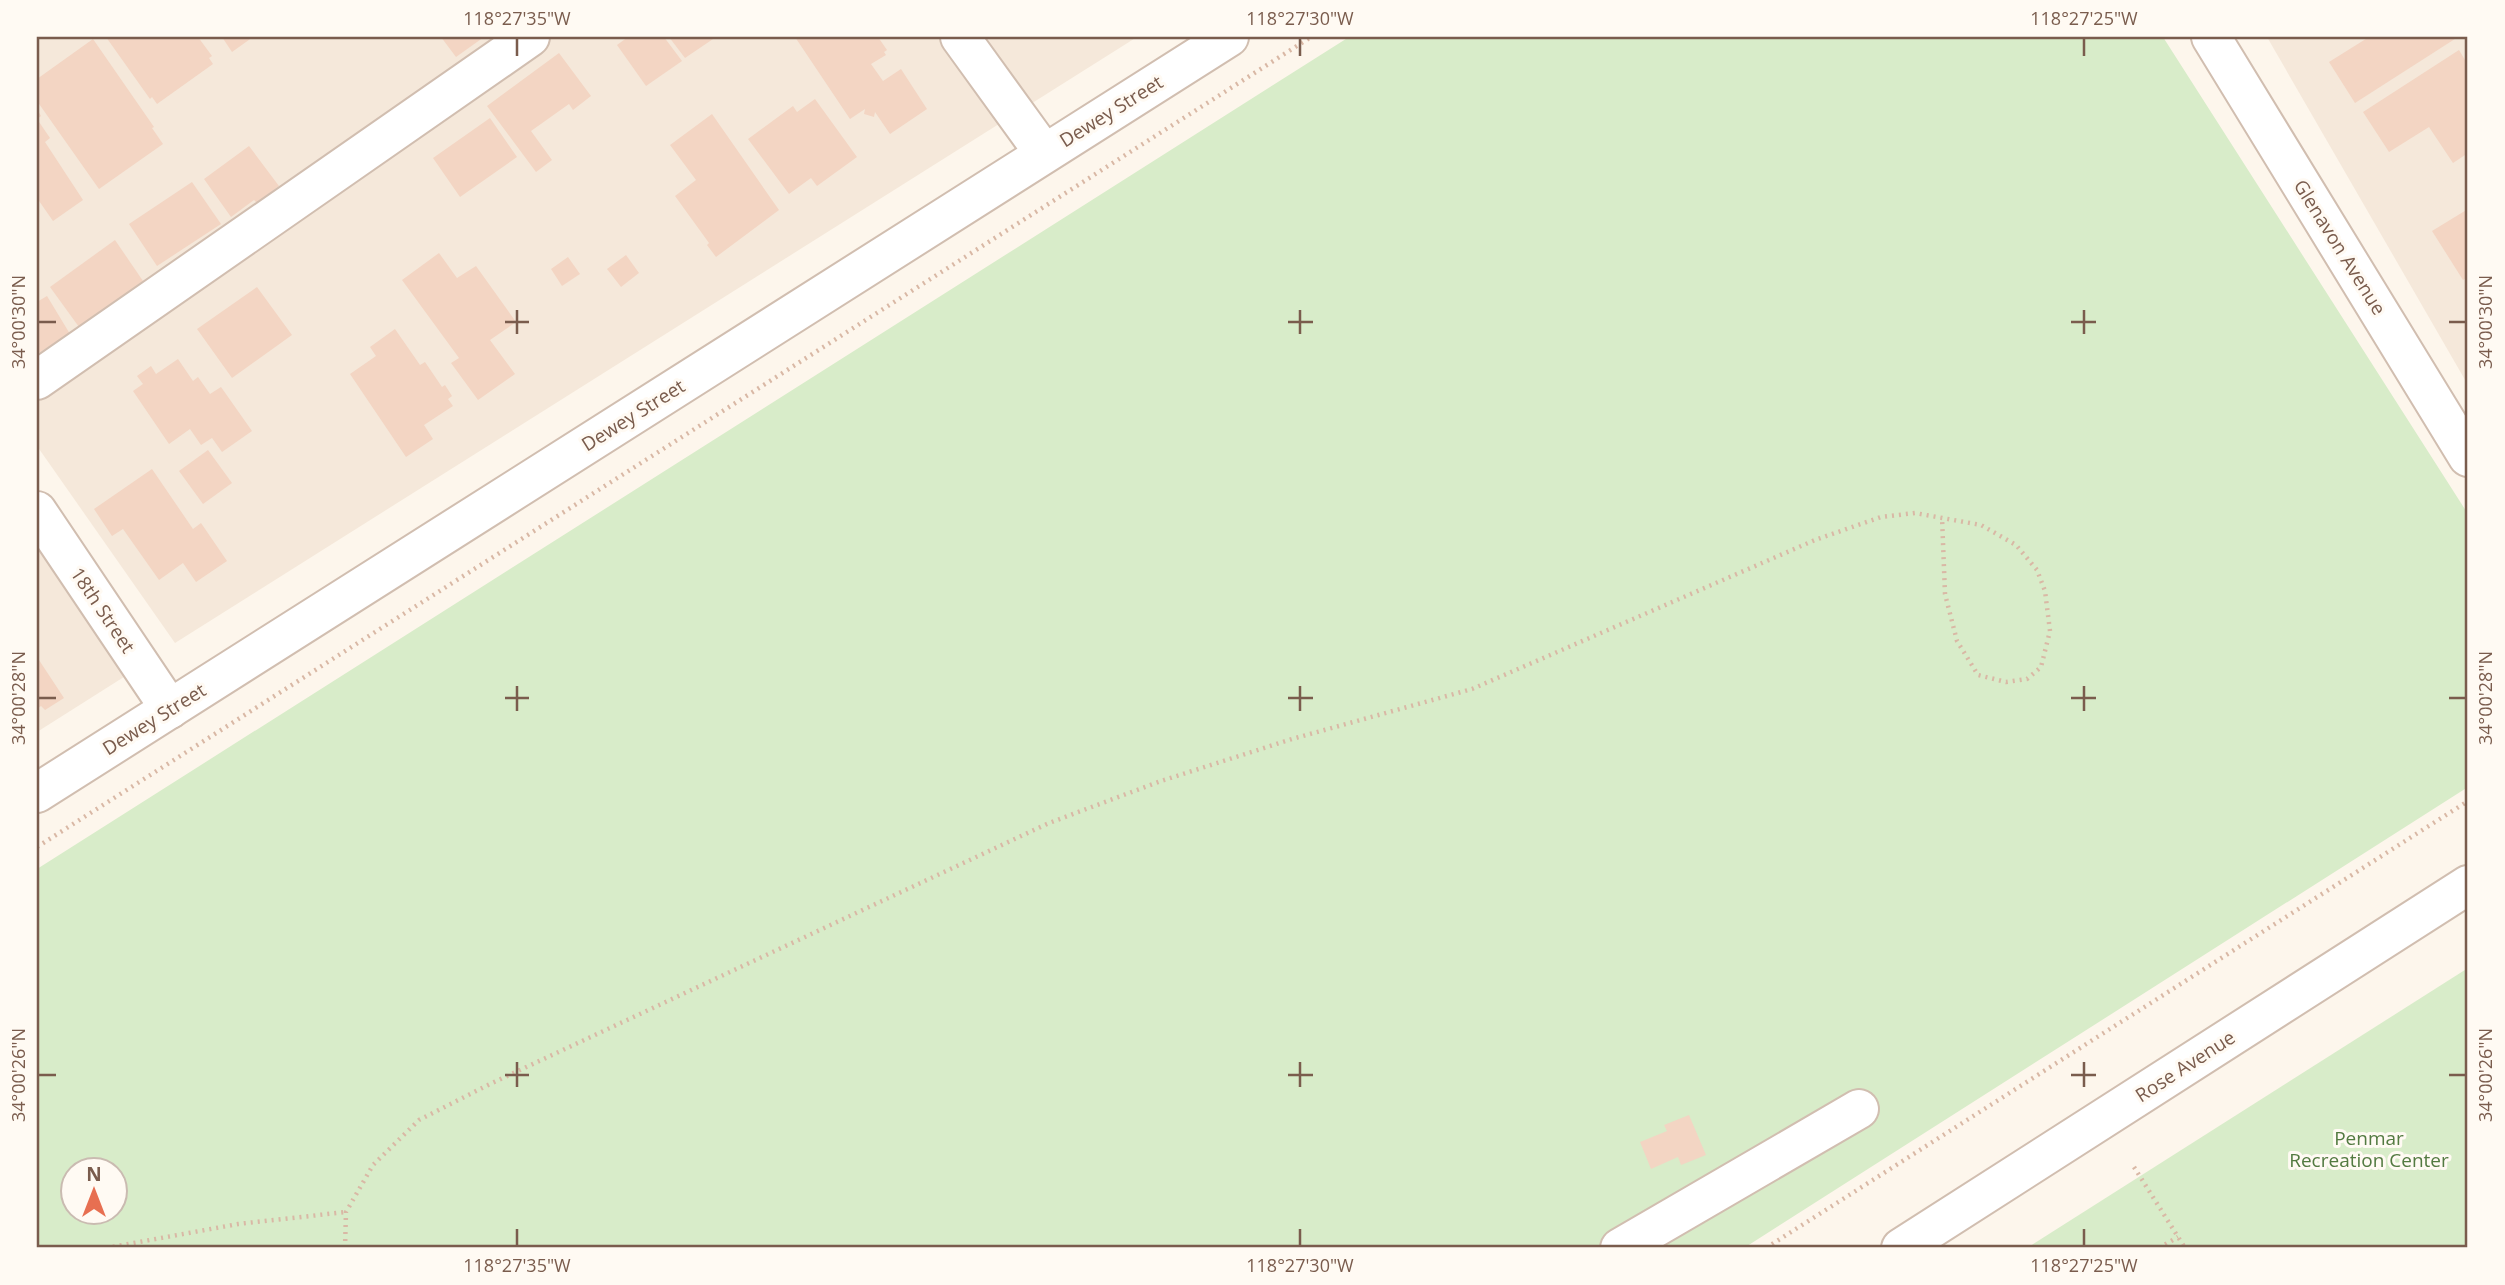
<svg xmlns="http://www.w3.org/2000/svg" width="2505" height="1285" font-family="'Open Sans',sans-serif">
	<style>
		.residential { fill: #f5e8da }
		.green { fill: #d8ecc9; fill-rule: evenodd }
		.building { fill: #f3d5c3 }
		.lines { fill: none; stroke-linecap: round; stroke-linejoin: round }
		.minor-casing { stroke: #d1beb0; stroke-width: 42 }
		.path { stroke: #d9b8a5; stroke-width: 4.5; stroke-dasharray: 2 5; stroke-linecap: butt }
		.minor { stroke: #fff; stroke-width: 38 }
		.ticks { fill: none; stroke: #7a5c4d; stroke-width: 2.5 }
		.labels { text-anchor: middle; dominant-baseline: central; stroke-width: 6; stroke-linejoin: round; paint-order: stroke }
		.street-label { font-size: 19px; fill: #7a5c4d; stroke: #fffaf3 }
		.park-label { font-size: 19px; fill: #537a41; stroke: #fffaf3 }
		.neatline { fill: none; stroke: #7a5c4d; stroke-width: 2.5 }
		.ticks-label { font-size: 18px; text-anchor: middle; fill: #7a5c4d }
	</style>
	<rect width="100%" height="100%" fill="#fdf6ec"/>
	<!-- residential -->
	<g class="residential">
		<path d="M 37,37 L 1137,37 L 175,643 L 37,446 Z"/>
		<path d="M 2267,37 L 2468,37 L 2468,385 Z"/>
		<path d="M 37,548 L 127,675 L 37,732 Z"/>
	</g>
	<!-- green -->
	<g class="green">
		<path d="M 1349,37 L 2163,37 L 2468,514 L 2468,787 L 1744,1248 L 37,1248 L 37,869 ZM 74,1170 L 116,1170 L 116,1212 L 74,1212 Z"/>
		<path d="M 2468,968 L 2468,1248 L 2027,1248 Z"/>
	</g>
	<!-- building -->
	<g class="building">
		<path d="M 106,37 L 198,37 L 212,56 L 209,58 L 213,64 L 157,104 L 152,97 L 150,99 Z"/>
		<path d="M 222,37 L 253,37 L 232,52 Z"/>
		<path d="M 441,37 L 484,37 L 456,57 Z"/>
		<path d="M 628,37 L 664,37 L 682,61 L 646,86 L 617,45 Z"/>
		<path d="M 669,37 L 716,37 L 685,58 Z"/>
		<path d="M 795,37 L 878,37 L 887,50 L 884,52 L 886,55 L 871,64 L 883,81 L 901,69 L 927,109 L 890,134 L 875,112 L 874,117 L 864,114 L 865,109 L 850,119 Z"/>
		<path d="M 2369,37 L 2458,37 L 2355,103 L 2329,62 Z"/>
		<path d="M 93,39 L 154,127 L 152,128 L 163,144 L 99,189 L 37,101 L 37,79 Z"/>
		<path d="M 2459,50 L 2468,65 L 2468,153 L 2453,163 L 2429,127 L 2389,152 L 2363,112 Z"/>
		<path d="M 559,53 L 591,96 L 573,110 L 569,104 L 531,131 L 552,160 L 536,172 L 487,106 Z"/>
		<path d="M 815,99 L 857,157 L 817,186 L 811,178 L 789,194 L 748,139 L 793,106 L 797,112 Z"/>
		<path d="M 37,109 L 41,116 L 37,119 L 50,138 L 45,142 L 83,200 L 53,221 L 37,198 Z"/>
		<path d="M 712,114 L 779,210 L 716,257 L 707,245 L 709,243 L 675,196 L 696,180 L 670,145 Z"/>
		<path d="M 490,118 L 517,157 L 460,197 L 433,158 Z"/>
		<path d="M 249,146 L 279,186 L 257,203 L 254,200 L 231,217 L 204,179 Z"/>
		<path d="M 192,182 L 221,224 L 157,266 L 129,224 Z"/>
		<path d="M 2468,209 L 2468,277 L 2463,280 L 2432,231 Z"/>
		<path d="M 115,240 L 143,281 L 79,327 L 50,287 Z"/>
		<path d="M 439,253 L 457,278 L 476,266 L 516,322 L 490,340 L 515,374 L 478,400 L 451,363 L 459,358 L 402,280 Z"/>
		<path d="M 626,255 L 639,273 L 621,287 L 607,269 Z"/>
		<path d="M 568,257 L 580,274 L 562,286 L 551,269 Z"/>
		<path d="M 257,287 L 292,335 L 232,378 L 197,329 Z"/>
		<path d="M 47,296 L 70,334 L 37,354 L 37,302 Z"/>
		<path d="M 395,329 L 420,365 L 425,362 L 442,387 L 445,385 L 452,396 L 448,399 L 453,406 L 424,425 L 433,439 L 406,457 L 350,374 L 376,356 L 370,347 Z"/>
		<path d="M 178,359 L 193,381 L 198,377 L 210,394 L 221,387 L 252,431 L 222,452 L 212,438 L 201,445 L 190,429 L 169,444 L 133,391 L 143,384 L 137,376 L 151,366 L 156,374 Z"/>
		<path d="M 208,450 L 232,483 L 203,504 L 179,471 Z"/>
		<path d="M 152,469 L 193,529 L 201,523 L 227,561 L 196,582 L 183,563 L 159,580 L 123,529 L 112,536 L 94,509 Z"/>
		<path d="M 37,657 L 64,698 L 45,710 L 41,706 L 37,709 Z"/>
		<path d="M 1689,1115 L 1706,1155 L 1681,1165 L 1678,1157 L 1651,1169 L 1640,1142 L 1667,1131 L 1664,1125 Z"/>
	</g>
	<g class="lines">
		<!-- minor casing -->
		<g class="minor-casing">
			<g id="minor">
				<path d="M 960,37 L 1044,153"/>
				<path d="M 2211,37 L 2468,457"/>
				<path d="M 37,380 L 530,37"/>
				<path d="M 37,511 L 170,709"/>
				<path d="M 37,793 L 1229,37"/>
				<path d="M 1620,1248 L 1859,1109"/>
				<path d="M 1901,1248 L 2468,885"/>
			</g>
		</g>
		<!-- path -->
		<g class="path">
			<path d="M 37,847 L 1311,37"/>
			<path d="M 2134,1167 L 2185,1248"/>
			<path d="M 106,1248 L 238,1224 L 346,1212"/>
			<path d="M 345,1248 L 346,1212 L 373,1165 L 419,1120 L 490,1084 L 1049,823 L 1161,781 L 1292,739 L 1472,689 L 1815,540 L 1881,517 L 1915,513 L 1981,525 L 2016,545 L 2037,570 L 2045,591 L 2050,631 L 2041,667 L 2027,679 L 2006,682 L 1978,675 L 1957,641 L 1945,594 L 1942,517"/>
			<path d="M 1766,1248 L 2468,801"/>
			<path d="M 2159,1248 L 2178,1237"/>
		</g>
		<!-- minor -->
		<use href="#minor" class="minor"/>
	</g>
	<!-- ticks -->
	<path class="ticks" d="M 517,38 L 517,56M 1300,38 L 1300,56M 2084,38 L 2084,56M 517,310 L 517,334M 1300,310 L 1300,334M 2084,310 L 2084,334M 38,322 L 56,322M 505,322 L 529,322M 1288,322 L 1313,322M 2071,322 L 2096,322M 2449,322 L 2466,322M 517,686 L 517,711M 1300,686 L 1300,711M 2084,686 L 2084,711M 38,698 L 56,698M 505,698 L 529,698M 1288,698 L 1313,698M 2071,698 L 2096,698M 2449,698 L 2466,698M 517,1062 L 517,1087M 1300,1062 L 1300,1087M 2084,1062 L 2084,1087M 38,1075 L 56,1075M 505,1075 L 529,1075M 1288,1075 L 1313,1075M 2071,1075 L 2096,1075M 2449,1075 L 2466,1075M 517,1229 L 517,1246M 1300,1229 L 1300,1246M 2084,1229 L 2084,1246"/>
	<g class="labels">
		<!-- street labels -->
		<g class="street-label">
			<text transform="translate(1111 111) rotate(-32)">Dewey Street</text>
			<text transform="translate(2340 247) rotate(58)">Glenavon Avenue</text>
			<text transform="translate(633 415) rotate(-32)">Dewey Street</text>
			<text transform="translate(103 610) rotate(56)">18th Street</text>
			<text transform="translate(154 719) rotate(-32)">Dewey Street</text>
			<text transform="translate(2185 1066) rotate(-33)">Rose Avenue</text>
		</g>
		<!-- park labels -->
		<g class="park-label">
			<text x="2369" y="1138">Penmar<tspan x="2369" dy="22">Recreation Center</tspan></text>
		</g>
	</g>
	<!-- border -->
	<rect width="2505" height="1285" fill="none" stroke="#fffaf3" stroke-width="77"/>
	<!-- north arrow -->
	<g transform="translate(94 1191)"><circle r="33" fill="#fffaf3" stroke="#cabbb1" stroke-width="2"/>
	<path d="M0-5L12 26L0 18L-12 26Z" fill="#e76f51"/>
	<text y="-10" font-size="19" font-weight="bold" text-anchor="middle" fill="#7a5c4d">N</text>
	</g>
	<rect x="38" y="38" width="2428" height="1208" class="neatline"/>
	<g class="ticks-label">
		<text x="517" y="25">118°27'35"W</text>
		<text x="1300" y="25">118°27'30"W</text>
		<text x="2084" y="25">118°27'25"W</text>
		<text transform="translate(19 322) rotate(-90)" y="6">34°00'30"N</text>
		<text transform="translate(2486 322) rotate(-90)" y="6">34°00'30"N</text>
		<text transform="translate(19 698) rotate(-90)" y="6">34°00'28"N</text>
		<text transform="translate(2486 698) rotate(-90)" y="6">34°00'28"N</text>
		<text transform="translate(19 1075) rotate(-90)" y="6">34°00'26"N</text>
		<text transform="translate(2486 1075) rotate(-90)" y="6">34°00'26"N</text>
		<text x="517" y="1272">118°27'35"W</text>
		<text x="1300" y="1272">118°27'30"W</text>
		<text x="2084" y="1272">118°27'25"W</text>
	</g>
</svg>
